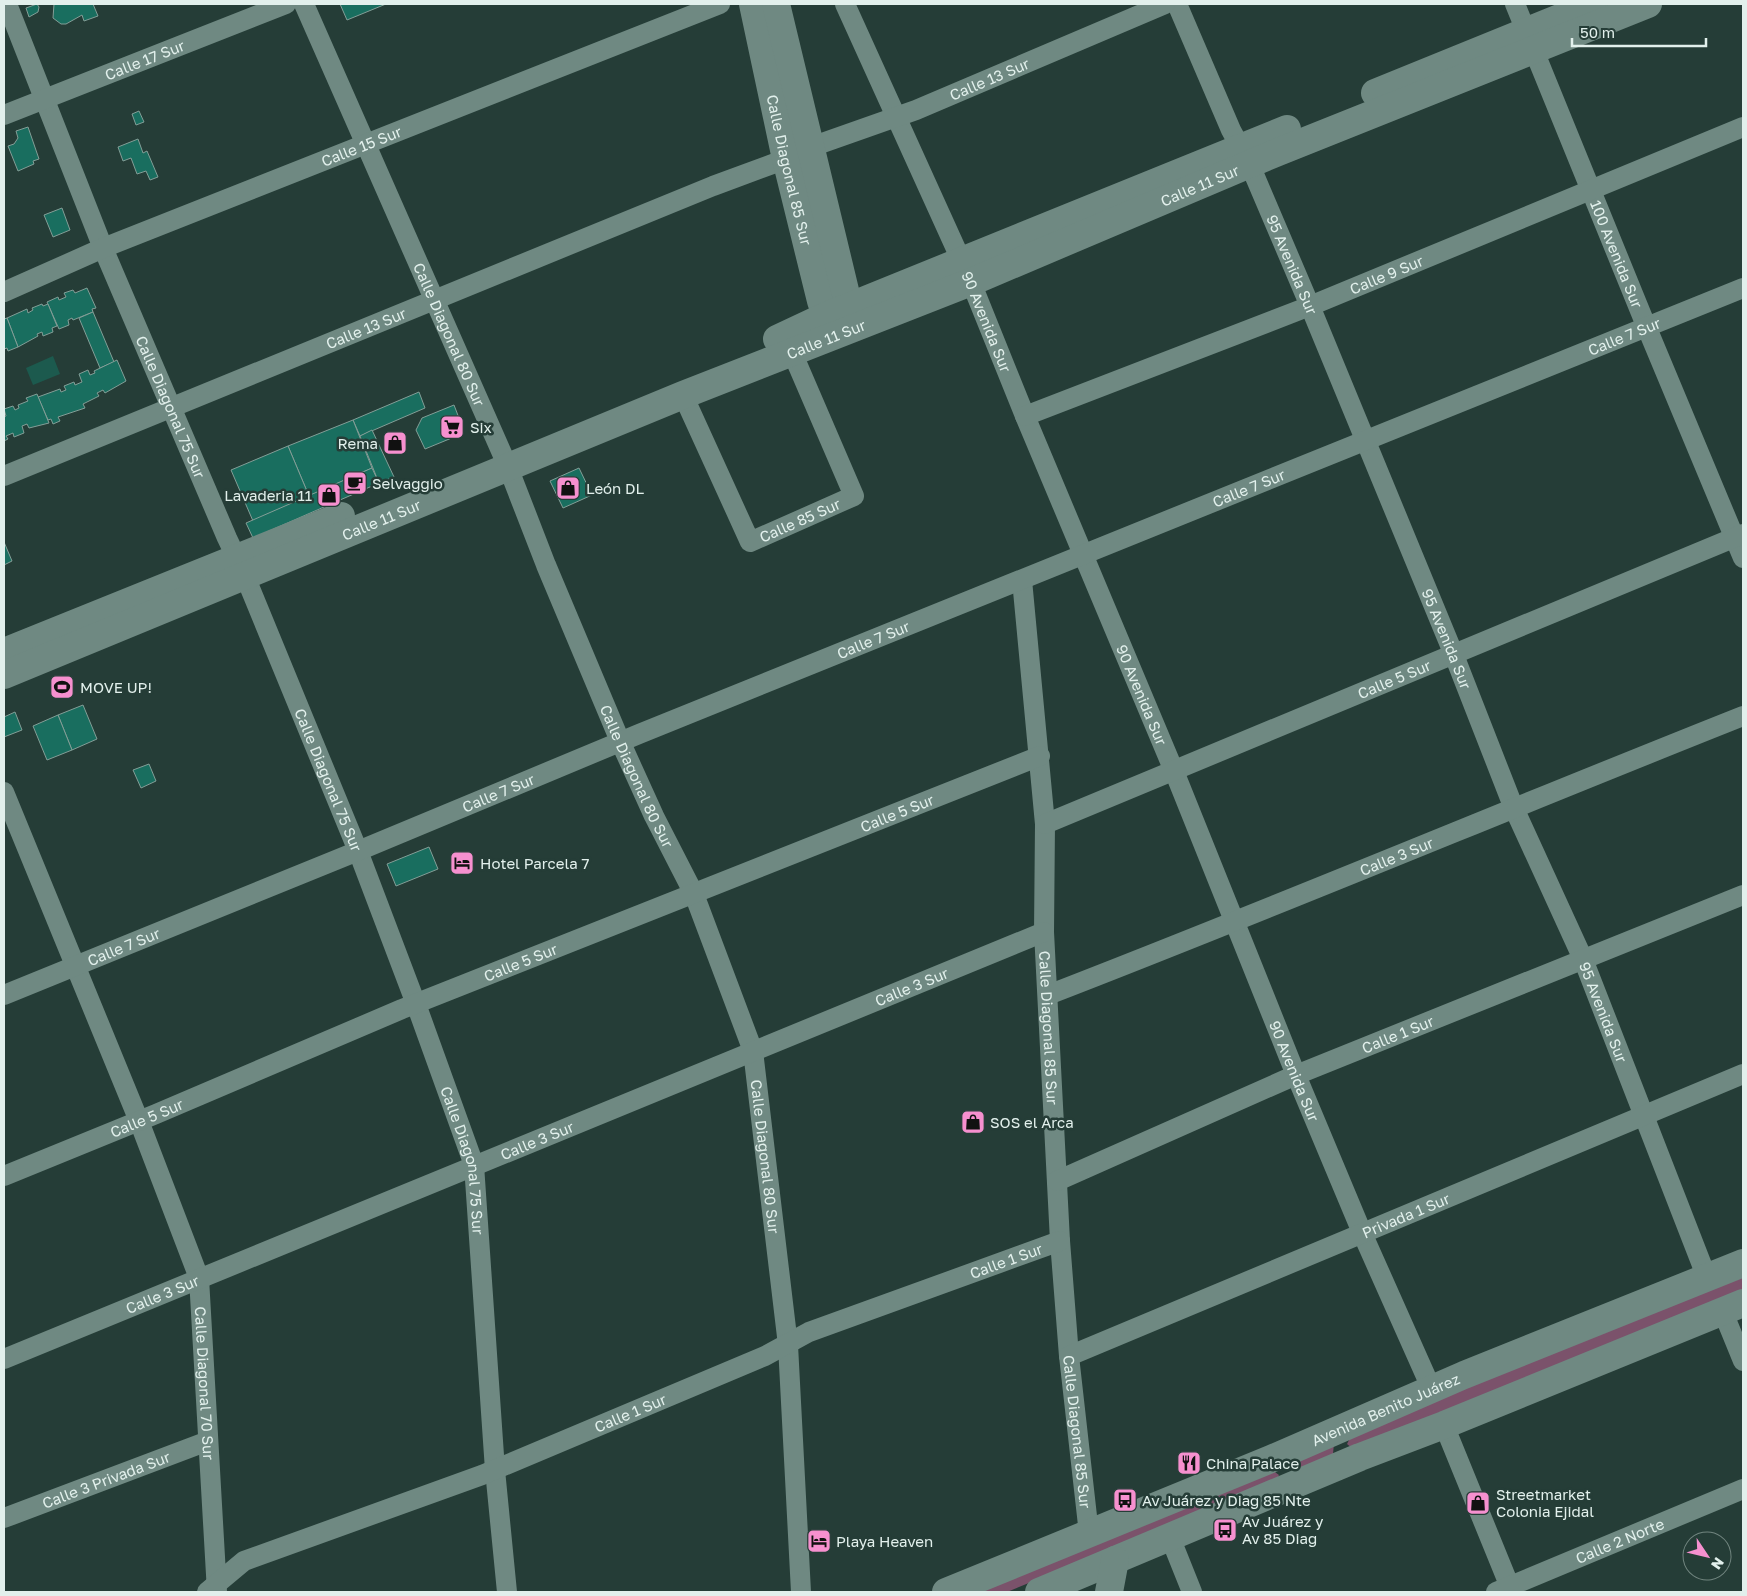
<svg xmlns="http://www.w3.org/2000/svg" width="1747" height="1596" font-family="'Golos Text',sans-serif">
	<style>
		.green { fill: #7b526b }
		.water { fill: #1c5a4e }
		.building { fill: #196e5f; stroke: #839e97 }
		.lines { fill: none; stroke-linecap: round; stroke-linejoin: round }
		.street { stroke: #6f8982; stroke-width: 20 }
		.secondary { stroke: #6f8982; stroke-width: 28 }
		.labels { text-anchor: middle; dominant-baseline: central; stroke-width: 5; stroke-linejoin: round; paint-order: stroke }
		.street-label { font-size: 15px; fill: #e2f0ec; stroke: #253d37 }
		.poi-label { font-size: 15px; fill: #e2f0ec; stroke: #253d37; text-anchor: start }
	</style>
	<rect width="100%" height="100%" fill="#253d37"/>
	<!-- green -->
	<g class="green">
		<path d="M 1743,1276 L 1743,1292 L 1353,1449 L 1347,1444 L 1352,1434 Z"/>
		<path d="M 1334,1443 L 1333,1454 L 1296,1475 L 1294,1466 L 1289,1463 Z"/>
		<path d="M 1272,1470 L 1279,1475 L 1276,1481 L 1007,1592 L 974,1592 Z"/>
	</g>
	<!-- water -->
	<path class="water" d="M 53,356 L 60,374 L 33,385 L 26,368 Z"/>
	<!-- building -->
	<g class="building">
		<path d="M 37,4 L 39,7 L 38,12 L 29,17 L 26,8 Z"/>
		<path d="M 54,4 L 93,4 L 98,16 L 84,21 L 82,15 L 66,24 L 61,24 L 53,18 Z"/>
		<path d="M 340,4 L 386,4 L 347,20 Z"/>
		<path d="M 139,111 L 144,122 L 136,125 L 132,114 Z"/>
		<path d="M 28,127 L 39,159 L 33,161 L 34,164 L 18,171 L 8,146 L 14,144 L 18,138 L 16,131 Z"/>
		<path d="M 138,139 L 143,153 L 147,151 L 158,177 L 150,180 L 146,171 L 137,174 L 131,158 L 123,161 L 118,147 Z"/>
		<path d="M 62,208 L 70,230 L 53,237 L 44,215 Z"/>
		<path d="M 87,288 L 96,308 L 92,309 L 93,312 L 73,320 L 72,318 L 68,320 L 69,325 L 59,329 L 47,302 L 58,297 L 59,300 L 66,297 L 64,293 L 73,290 L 75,293 Z"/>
		<path d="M 42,304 L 43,306 L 48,304 L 57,326 L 52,328 L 53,332 L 43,336 L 42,332 L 37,334 L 38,336 L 18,347 L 7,318 L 27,309 L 28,313 L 33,310 L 32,308 Z"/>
		<path d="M 93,312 L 114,362 L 100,368 L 79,318 Z"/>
		<path d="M 7,318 L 18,347 L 8,351 L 7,348 L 4,349 L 4,319 Z"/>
		<path d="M 117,360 L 126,381 L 105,393 L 103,390 L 97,393 L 99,396 L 83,404 L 85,408 L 58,417 L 60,421 L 53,424 L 51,419 L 48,420 L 38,397 L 60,389 L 61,392 L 66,390 L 64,386 L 74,382 L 75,385 L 82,382 L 79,374 L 88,370 L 90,375 L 95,373 L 94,371 Z"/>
		<path d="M 419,392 L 425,408 L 360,436 L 353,420 Z"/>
		<path d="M 37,394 L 49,423 L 29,428 L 27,424 L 22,426 L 24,433 L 14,437 L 13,433 L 6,436 L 8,439 L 4,441 L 4,417 L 6,416 L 4,409 L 13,406 L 15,410 L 19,408 L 18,405 L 28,401 L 26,398 Z"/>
		<path d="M 454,405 L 462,426 L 459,435 L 425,449 L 416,430 L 422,418 Z"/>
		<path d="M 353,420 L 372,468 L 309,496 L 288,446 Z"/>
		<path d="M 372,430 L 394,477 L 379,483 L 360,436 Z"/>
		<path d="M 288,446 L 309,496 L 253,521 L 231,470 Z"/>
		<path d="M 372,468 L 379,483 L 253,538 L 246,523 Z"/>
		<path d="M 579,468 L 592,495 L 563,508 L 550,481 Z"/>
		<path d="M 4,542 L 12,561 L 4,565 Z"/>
		<path d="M 83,705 L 97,739 L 72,750 L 58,715 Z"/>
		<path d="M 15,712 L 22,730 L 4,737 L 4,717 Z"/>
		<path d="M 58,715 L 72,750 L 47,760 L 33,726 Z"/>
		<path d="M 149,764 L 156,781 L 141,788 L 133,770 Z"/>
		<path d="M 429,847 L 438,869 L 396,886 L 387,864 Z"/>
	</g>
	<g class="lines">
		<!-- street -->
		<g class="street">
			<path id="s1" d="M 7,4 L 103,248 L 227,538 L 245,576 L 358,851 L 416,1004 L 474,1165 L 495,1470 L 507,1592"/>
			<path id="s2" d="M 304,4 L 508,467 L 546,565 L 620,741 L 654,816 L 694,894 L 753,1051 L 788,1345 L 801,1592"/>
			<path id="s3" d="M 845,4 L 971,282 L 1025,416 L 1174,771 L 1296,1075 L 1363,1235 L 1432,1390"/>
			<path id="s4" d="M 1177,4 L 1231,130 L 1250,165 L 1310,306 L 1454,655 L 1513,806 L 1583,959 L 1707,1278"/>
			<path id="s5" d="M 1515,4 L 1647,328 L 1743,558"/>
			<path id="s6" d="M 4,115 L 286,4"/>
			<path id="s7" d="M 811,147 L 916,110 L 1165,4"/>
			<path id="s8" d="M 4,292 L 103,248 L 720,4"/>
			<path id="s9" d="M 683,395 L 750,542 L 854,496 L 792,352"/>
			<path id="s10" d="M 1025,416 L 1310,306 L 1743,127"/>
			<path id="s11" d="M 4,476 L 713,186 L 786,159"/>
			<path id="s12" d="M 1022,580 L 1045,824 L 1044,932 L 1060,1241 L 1069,1356 L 1089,1534"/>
			<path id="s13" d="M 4,792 L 139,1121 L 199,1278 L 217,1592"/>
			<path id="s14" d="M 1045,824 L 1743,534"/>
			<path id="s15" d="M 4,995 L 358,851 L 639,734 L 1743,288"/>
			<path id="s16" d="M 1048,995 C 1281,905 1511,808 1743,716"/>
			<path id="s17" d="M 4,1176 L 156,1114 L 402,1009 L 1040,756"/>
			<path id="s18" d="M 1057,1181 L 1296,1075 L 1743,895"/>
			<path d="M 1723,1312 L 1743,1361"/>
			<path id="s19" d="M 1069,1356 L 1743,1074"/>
			<path id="s20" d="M 4,1359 L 1044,932"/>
			<path d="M 1444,1425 L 1512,1592"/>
			<path id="s21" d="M 4,1518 L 208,1441"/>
			<path d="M 1170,1537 L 1192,1592"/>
			<path id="s22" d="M 207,1592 L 244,1561 L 482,1475 L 765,1356 L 809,1332 L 1060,1241"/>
			<path id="s23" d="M 1496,1592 L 1743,1489"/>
		</g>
		<!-- secondary -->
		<g class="secondary">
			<path id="s24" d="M 753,4 L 786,159 L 821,301 L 832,333"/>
			<path d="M 776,4 L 849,307 L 850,326"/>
			<path d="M 1375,93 L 1594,4"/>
			<path d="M 777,339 L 826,316 L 1287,129"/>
			<path d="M 4,652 L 341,516"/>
			<path id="s25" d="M 4,675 L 683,395 L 971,282 L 1278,152 L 1648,4"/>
			<path id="s26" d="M 946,1592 L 1271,1459 L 1464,1375 L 1743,1263"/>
			<path d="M 1039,1592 L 1360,1457 L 1444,1425 L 1743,1303"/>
			<path d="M 1109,1592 L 1115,1560"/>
		</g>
	</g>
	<!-- icons -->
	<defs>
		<g id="supermarket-square" transform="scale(1.25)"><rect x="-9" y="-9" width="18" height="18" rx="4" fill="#f690cf" stroke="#253d37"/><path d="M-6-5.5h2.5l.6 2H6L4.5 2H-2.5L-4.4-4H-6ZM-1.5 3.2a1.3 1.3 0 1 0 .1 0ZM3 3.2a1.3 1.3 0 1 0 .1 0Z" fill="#111"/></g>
		<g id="shop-square" transform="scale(1.25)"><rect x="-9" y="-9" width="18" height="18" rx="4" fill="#f690cf" stroke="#253d37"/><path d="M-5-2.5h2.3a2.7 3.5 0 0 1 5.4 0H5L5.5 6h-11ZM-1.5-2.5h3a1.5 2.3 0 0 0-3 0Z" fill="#111"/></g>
		<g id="cafe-square" transform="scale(1.25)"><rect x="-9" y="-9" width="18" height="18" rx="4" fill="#f690cf" stroke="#253d37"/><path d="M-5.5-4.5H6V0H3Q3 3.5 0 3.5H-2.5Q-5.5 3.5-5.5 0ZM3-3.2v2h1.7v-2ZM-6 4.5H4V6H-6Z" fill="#111"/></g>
		<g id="stadium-square" transform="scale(1.25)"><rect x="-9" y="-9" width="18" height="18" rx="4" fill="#f690cf" stroke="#253d37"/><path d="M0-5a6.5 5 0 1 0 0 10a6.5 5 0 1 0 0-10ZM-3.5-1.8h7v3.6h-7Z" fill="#111"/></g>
		<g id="hotel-square" transform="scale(1.25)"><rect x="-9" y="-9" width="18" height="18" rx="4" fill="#f690cf" stroke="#253d37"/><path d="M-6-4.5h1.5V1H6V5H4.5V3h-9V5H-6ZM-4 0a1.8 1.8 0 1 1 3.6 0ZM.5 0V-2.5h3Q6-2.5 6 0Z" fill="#111"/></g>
		<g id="restaurant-square" transform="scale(1.25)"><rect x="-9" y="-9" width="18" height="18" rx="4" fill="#f690cf" stroke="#253d37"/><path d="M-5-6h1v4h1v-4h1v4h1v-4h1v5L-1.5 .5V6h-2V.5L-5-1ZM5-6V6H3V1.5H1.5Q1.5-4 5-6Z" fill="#111"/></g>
		<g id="bus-square" transform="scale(1.25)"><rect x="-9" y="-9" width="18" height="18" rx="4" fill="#f690cf" stroke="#253d37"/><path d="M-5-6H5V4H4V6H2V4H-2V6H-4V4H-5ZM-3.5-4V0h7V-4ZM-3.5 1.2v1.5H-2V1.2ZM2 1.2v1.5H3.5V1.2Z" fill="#111"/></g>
	</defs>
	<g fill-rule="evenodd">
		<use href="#supermarket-square" x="452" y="427"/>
		<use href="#shop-square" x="395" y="443"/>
		<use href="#cafe-square" x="355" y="483"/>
		<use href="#shop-square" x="568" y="488"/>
		<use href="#shop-square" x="329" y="495"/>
		<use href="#stadium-square" x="62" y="687"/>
		<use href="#hotel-square" x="462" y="863"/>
		<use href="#shop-square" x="973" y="1122"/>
		<use href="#restaurant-square" x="1189" y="1463"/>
		<use href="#bus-square" x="1125" y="1500"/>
		<use href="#shop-square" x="1478" y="1503"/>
		<use href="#bus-square" x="1225" y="1530"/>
		<use href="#hotel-square" x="819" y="1541"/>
	</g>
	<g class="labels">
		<!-- street labels -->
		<g class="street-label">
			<text stroke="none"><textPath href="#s6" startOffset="151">Calle 17 Sur</textPath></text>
			<text stroke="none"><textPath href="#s7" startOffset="191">Calle 13 Sur</textPath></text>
			<text stroke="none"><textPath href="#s8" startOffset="386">Calle 15 Sur</textPath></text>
			<text stroke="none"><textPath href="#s24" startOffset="170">Calle Diagonal 85 Sur</textPath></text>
			<text stroke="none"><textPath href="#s25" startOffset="1292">Calle 11 Sur</textPath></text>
			<text stroke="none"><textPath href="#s5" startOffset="270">100 Avenida Sur</textPath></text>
			<text stroke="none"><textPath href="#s4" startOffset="285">95 Avenida Sur</textPath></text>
			<text stroke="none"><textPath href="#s10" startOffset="388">Calle 9 Sur</textPath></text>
			<text stroke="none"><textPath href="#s3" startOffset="348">90 Avenida Sur</textPath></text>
			<text stroke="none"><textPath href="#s11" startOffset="391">Calle 13 Sur</textPath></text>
			<text stroke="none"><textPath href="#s2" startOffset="361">Calle Diagonal 80 Sur</textPath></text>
			<text stroke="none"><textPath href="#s15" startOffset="1749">Calle 7 Sur</textPath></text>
			<text stroke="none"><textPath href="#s25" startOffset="888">Calle 11 Sur</textPath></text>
			<text stroke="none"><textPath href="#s1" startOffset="435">Calle Diagonal 75 Sur</textPath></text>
			<text stroke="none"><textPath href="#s15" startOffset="1344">Calle 7 Sur</textPath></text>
			<text stroke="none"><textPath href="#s25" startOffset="408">Calle 11 Sur</textPath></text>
			<text stroke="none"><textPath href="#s9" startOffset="216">Calle 85 Sur</textPath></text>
			<text stroke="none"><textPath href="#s4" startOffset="690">95 Avenida Sur</textPath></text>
			<text stroke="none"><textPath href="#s15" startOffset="939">Calle 7 Sur</textPath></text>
			<text stroke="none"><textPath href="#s14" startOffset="378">Calle 5 Sur</textPath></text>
			<text stroke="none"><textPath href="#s3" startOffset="752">90 Avenida Sur</textPath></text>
			<text stroke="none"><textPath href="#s2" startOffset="841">Calle Diagonal 80 Sur</textPath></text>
			<text stroke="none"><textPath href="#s1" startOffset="840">Calle Diagonal 75 Sur</textPath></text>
			<text stroke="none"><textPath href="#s15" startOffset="534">Calle 7 Sur</textPath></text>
			<text stroke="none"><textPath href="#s17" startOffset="964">Calle 5 Sur</textPath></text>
			<text stroke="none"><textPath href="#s16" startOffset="375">Calle 3 Sur</textPath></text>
			<text stroke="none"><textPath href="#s15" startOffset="129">Calle 7 Sur</textPath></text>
			<text stroke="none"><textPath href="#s17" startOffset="559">Calle 5 Sur</textPath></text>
			<text stroke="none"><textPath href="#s20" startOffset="981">Calle 3 Sur</textPath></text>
			<text stroke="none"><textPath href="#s4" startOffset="1095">95 Avenida Sur</textPath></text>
			<text stroke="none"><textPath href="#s12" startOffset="449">Calle Diagonal 85 Sur</textPath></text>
			<text stroke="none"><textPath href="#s18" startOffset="371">Calle 1 Sur</textPath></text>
			<text stroke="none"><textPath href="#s3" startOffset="1158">90 Avenida Sur</textPath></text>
			<text stroke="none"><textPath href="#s17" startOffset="154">Calle 5 Sur</textPath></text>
			<text stroke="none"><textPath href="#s20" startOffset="576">Calle 3 Sur</textPath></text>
			<text stroke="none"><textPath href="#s2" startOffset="1246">Calle Diagonal 80 Sur</textPath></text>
			<text stroke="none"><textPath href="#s1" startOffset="1245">Calle Diagonal 75 Sur</textPath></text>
			<text stroke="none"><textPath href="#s19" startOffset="365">Privada 1 Sur</textPath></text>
			<text stroke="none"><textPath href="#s22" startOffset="868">Calle 1 Sur</textPath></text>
			<text stroke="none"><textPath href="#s20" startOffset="171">Calle 3 Sur</textPath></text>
			<text stroke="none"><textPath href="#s13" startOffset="629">Calle Diagonal 70 Sur</textPath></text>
			<text stroke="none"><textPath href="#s26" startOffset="476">Avenida Benito Juárez</textPath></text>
			<text stroke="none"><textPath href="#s22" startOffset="462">Calle 1 Sur</textPath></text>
			<text stroke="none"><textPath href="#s12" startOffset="854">Calle Diagonal 85 Sur</textPath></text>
			<text stroke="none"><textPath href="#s21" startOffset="109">Calle 3 Privada Sur</textPath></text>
			<text stroke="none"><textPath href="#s23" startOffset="134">Calle 2 Norte</textPath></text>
		</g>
		<!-- poi labels -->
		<g class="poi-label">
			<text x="470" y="427">Six</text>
			<text x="378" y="443" text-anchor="end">Rema</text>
			<text x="372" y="483">Selvaggio</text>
			<text x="586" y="488">León DL</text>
			<text x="312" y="495" text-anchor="end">Lavaderia 11</text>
			<text x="80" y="687">MOVE UP!</text>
			<text x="480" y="863">Hotel Parcela 7</text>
			<text x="990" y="1122">SOS el Arca</text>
			<text x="1206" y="1463">China Palace</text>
			<text x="1496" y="1494">Streetmarket<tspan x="1496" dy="17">Colonia Ejidal</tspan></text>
			<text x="1142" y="1500">Av Juárez y Diag 85 Nte</text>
			<text x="1242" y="1521">Av Juárez y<tspan x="1242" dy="17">Av 85 Diag</tspan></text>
			<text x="836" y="1541">Playa Heaven</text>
		</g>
	</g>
	<!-- border -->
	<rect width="1747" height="1596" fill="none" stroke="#e2f0ec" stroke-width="10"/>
	<!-- north arrow -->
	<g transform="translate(1707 1556) rotate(125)"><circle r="24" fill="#253d37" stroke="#71857f"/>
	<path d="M0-4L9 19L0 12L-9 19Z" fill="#f690cf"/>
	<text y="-8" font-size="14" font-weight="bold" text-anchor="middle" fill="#e2f0ec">N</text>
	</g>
	<!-- scale -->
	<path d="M1572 38v8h134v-8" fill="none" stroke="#e2f0ec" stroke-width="2.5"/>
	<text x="1580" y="38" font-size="15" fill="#e2f0ec" stroke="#253d37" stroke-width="4" paint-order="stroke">50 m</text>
</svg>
